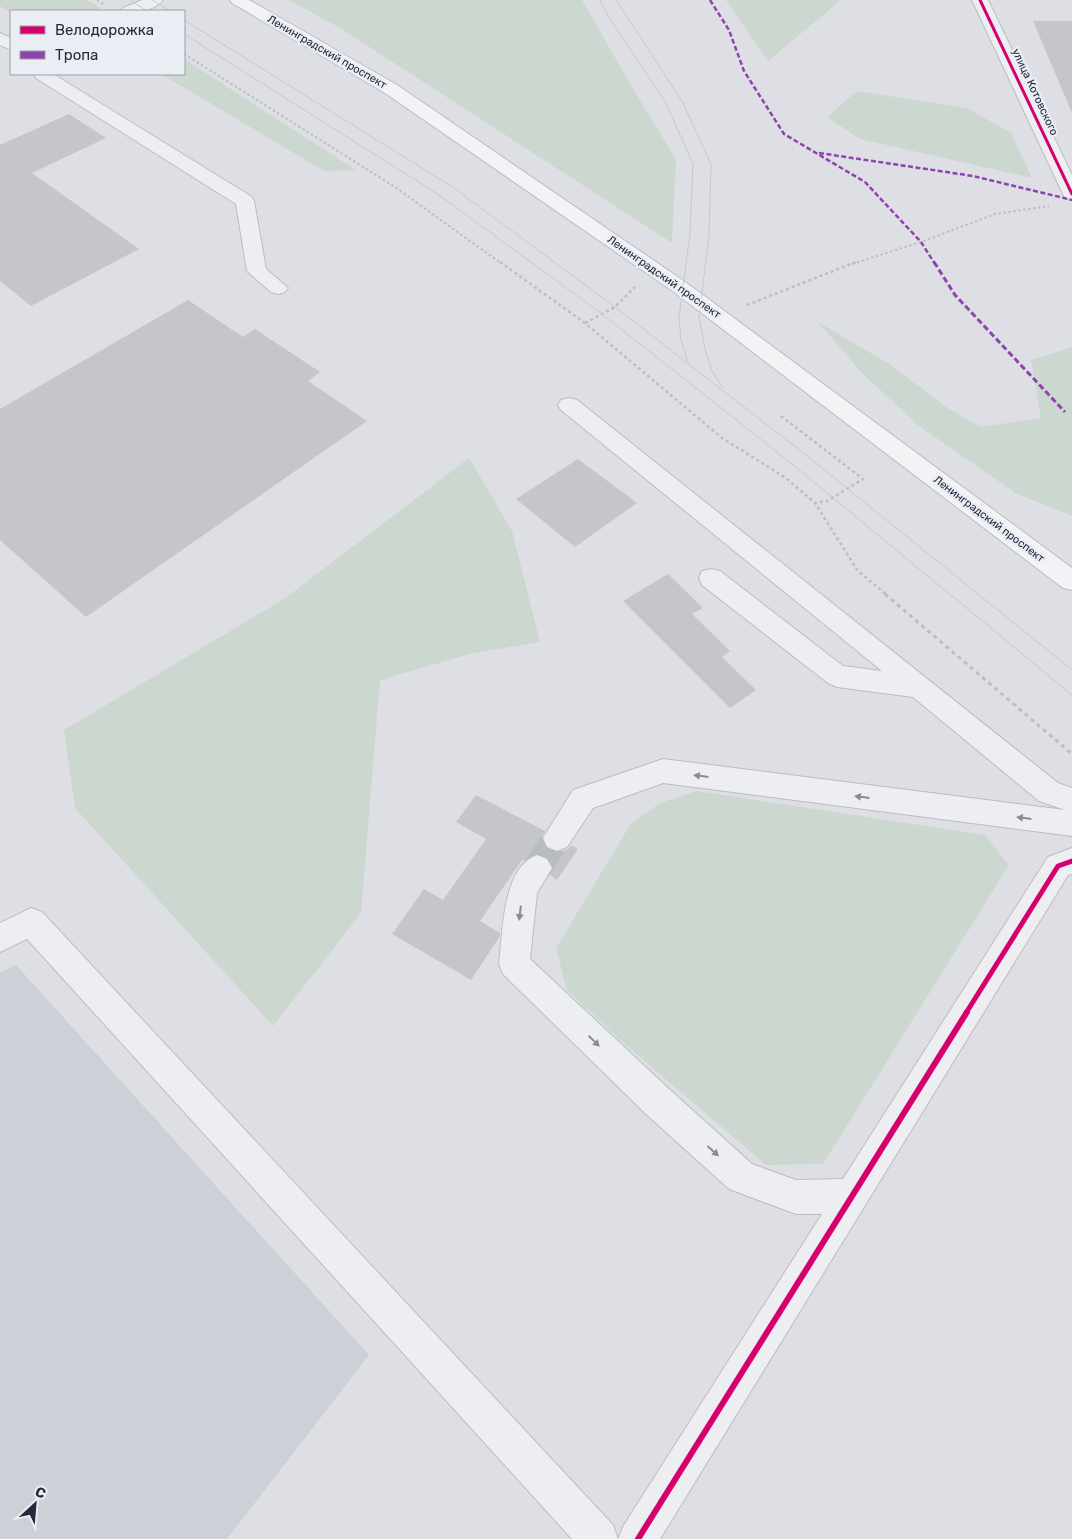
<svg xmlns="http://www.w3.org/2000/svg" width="1072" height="1539" font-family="Rubik,sans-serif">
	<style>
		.built { fill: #ced0d8 }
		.green { fill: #ccd7cf }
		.building { fill: #c5c6cc }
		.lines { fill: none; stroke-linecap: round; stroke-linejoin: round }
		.minor-tunnel { stroke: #b9bbc2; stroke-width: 28; stroke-dasharray: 28 14; stroke-linecap: butt }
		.minor-casing { stroke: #bbbcc0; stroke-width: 2 }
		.major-casing { stroke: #babcc2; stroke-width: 2 }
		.path-far2 { stroke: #bdbec4; stroke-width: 2; stroke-dasharray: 2.5 2.5; stroke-linecap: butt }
		.path-far1 { stroke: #bdbec4; stroke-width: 2.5; stroke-dasharray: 3 3; stroke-linecap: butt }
		.path { stroke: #bdbec4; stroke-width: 3; stroke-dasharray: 4 4; stroke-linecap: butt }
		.minor { fill: #edeef1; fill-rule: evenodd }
		.major { fill: #f2f3f5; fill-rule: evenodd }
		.tram { stroke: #c7c8cc; stroke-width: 1 }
		.quiet-far1 { stroke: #8e44ad; stroke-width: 2.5; stroke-dasharray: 5 2.5; stroke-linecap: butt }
		.quiet { stroke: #8e44ad; stroke-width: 3; stroke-dasharray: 6 3; stroke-linecap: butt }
		.cycleway-far2-casing { stroke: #ebedf4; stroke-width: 5 }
		.cycleway-far1-casing { stroke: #ebedf4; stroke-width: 8 }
		.cycleway-casing { stroke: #ebedf4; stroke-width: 9 }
		.cycleway-far2 { stroke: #d6006c; stroke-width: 3 }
		.cycleway-far1 { stroke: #d6006c; stroke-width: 5 }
		.cycleway { stroke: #d6006c; stroke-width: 6 }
		.oneway { fill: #898c96 }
		.labels { text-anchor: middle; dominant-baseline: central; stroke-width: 4.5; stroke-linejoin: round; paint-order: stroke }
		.far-street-label { font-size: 11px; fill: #25293c; stroke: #ebedf4 }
	</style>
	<rect width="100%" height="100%" fill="#dedfe4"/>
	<!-- built -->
	<path class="built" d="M 16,965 L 369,1355 L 227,1539 L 0,1539 L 0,973 Z"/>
	<!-- green -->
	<g class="green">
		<path d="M 0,0 L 87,0 L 101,8 L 94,11 L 11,13 L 0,6 Z"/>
		<path d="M 289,0 L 582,0 L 636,94 L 676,159 L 672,243 L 340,28 Z"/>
		<path d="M 726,0 L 841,0 L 768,61 Z"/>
		<path d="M 184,59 L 356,170 L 324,171 L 161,74 L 184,74 Z"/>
		<path d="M 857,91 L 967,108 L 1011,133 L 1032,178 L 860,139 L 827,117 Z"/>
		<path d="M 818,322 L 891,365 L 946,407 L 980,427 L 1041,418 L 1031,360 L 1072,347 L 1072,516 L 1017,494 L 919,426 L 863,374 Z"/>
		<path d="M 469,458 L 512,531 L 540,642 L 474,653 L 380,680 L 361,913 L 273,1026 L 75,808 L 64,730 L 284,599 Z"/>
		<path d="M 697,791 L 985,835 L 1009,865 L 823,1164 L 766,1165 L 627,1046 L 567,990 L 556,948 L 630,825 L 660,803 Z"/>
	</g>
	<!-- building -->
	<g class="building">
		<path d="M 1033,21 L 1072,21 L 1072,113 Z"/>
		<path d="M 69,114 L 106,138 L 32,173 L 139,249 L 31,306 L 0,281 L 0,145 Z"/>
		<path d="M 188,300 L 243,337 L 255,329 L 320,372 L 308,381 L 367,421 L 86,617 L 0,540 L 0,409 Z"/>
		<path d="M 578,459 L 637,503 L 575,547 L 516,499 Z"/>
		<path d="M 668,574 L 703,608 L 692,614 L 730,651 L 722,657 L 756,690 L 730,708 L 623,601 Z"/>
		<path d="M 476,795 L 545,831 L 541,839 L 546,849 L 558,853 L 568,849 L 571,845 L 578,849 L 557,880 L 550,875 L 554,867 L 548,857 L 536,853 L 524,861 L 522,860 L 480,921 L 500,933 L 500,936 L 471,980 L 392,934 L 424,889 L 443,900 L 486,839 L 456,822 Z"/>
	</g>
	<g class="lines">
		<!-- minor-tunnel -->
		<path class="minor-tunnel" d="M 537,868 L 557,838"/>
		<!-- minor casing -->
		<g class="minor-casing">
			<g id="minor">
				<path d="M 142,0 L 163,0 C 154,12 134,12 121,11 L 123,8 Z"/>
				<path d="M 972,0 L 988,0 L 1072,175 L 1072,200 L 1065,198 L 1063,194 Z"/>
				<path d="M 0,33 L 11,38 L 11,50 L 0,45 Z"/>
				<path d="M 34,74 L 53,74 L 252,197 L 254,201 L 266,269 L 288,288 L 285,292 L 278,294 L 271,292 L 247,271 L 236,204 L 36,78 Z"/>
				<path d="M 569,398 L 577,400 L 1058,783 L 1072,788 L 1072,836 L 663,783 L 593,808 L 567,847 L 557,851 L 547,847 L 543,838 L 573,790 L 663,759 L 1065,810 L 1039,801 L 913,697 L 837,687 L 828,683 L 702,585 L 699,578 L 702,571 L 711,569 L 720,571 L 843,666 L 882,671 L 561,410 L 558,405 L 561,400 Z"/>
				<path d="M 1072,848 L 1072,874 L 1068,875 L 660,1539 L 572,1539 L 27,939 L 0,952 L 0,923 L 31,908 L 42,912 L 613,1525 L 618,1539 L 624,1525 L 822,1214 L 796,1214 L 729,1189 L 645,1113 L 503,974 L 499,964 C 503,932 502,868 537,855 L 547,859 L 552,868 L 537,893 L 530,959 L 669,1089 L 752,1164 L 796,1180 L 843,1179 L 1048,857 Z"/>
			</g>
		</g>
		<!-- major casing -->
		<g class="major-casing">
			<path id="major" d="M 230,0 L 249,0 L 397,85 L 688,284 L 1072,568 L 1072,590 L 1063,588 L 674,292 L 385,93 L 232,3 Z"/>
		</g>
		<!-- path-far2 -->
		<g class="path-far2">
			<path d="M 97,0 L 105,5"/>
			<path d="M 184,54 L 395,187 L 502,264"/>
			<path d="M 852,264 L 921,242 L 995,214 L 1049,206"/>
		</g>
		<!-- path-far1 -->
		<g class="path-far1">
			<path d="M 500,262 L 585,323 L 722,438 L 786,478 L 815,503 L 858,571 L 887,595"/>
			<path d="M 747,305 L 856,262"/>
			<path d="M 585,323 L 615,307 L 635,287"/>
			<path d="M 781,416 L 863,479 L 827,501 L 815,503"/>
		</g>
		<!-- path -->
		<path class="path" d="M 885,594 L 1072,754"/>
		<!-- minor -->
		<use href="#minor" class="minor"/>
		<!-- major -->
		<use href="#major" class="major"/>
		<!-- tram -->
		<g class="tram">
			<path d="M 130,0 L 147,11"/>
			<path d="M 152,0 L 170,11"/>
			<path d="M 600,0 L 608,16 L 666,103 L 693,164 L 690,234 L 679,317 L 681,340 L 689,365"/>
			<path d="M 616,0 L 682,101 L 711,164 L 709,235 L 699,317 L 705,349 L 712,371 L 723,388"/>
			<path d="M 184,20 L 454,188 L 615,307 L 806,455 L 1072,670"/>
			<path d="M 184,34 L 439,195 L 602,314 L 787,460 L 1072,695"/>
		</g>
		<!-- quiet-far1 -->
		<g class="quiet-far1">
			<path d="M 710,0 L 729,30 L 744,71 L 784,134 L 865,182 L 921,242 L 935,264"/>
			<path d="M 819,153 L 973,176 L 1072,200"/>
		</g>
		<!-- quiet -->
		<path class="quiet" d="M 934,262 L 955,295 L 1065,412"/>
		<!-- cycleway-far2 casing -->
		<g class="cycleway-far2-casing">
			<path id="cycleway-far2" d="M 980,0 L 1072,194"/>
		</g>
		<!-- cycleway-far1 casing -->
		<g class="cycleway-far1-casing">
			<path id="cycleway-far1" d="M 966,1013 L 1058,866 L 1072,861"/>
		</g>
		<!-- cycleway casing -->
		<g class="cycleway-casing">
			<path id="cycleway" d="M 638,1539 L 967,1012"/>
		</g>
		<!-- cycleway-far2 -->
		<use href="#cycleway-far2" class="cycleway-far2"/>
		<!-- cycleway-far1 -->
		<use href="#cycleway-far1" class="cycleway-far1"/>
		<!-- cycleway -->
		<use href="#cycleway" class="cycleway"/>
	</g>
	<!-- one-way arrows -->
	<defs><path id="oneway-solid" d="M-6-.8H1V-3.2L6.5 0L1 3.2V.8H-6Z" transform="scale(1.25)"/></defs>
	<g class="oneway">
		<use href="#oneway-solid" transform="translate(701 776) rotate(-173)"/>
		<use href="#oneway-solid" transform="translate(862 797) rotate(-173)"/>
		<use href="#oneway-solid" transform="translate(1024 818) rotate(-173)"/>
		<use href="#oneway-solid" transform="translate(520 913) rotate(97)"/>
		<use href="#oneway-solid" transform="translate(594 1041) rotate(44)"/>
		<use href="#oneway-solid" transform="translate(713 1151) rotate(42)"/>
	</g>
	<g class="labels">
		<!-- far-street labels -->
		<g class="far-street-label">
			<text transform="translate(327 52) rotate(30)">Ленинградский проспект</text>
			<text transform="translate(1035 92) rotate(65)">улица Котовского</text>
			<text transform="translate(664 277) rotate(35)">Ленинградский проспект</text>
			<text transform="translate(989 519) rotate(37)">Ленинградский проспект</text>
		</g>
	</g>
	<!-- legend -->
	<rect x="10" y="10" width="175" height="65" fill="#ebedf4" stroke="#9c9faa"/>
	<rect x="20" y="26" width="25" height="8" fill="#d6006c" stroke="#9c9faa"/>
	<text x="55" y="35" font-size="15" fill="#25293c">Велодорожка</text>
	<rect x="20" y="51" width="25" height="8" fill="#8e44ad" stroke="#9c9faa"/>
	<text x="55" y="60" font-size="15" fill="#25293c">Тропа</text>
	<!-- north arrow -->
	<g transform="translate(35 1504) rotate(26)" stroke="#ebedf4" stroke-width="4" paint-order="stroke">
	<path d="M0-4L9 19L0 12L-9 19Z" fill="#25293c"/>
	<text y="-8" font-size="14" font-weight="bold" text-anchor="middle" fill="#25293c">С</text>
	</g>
</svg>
